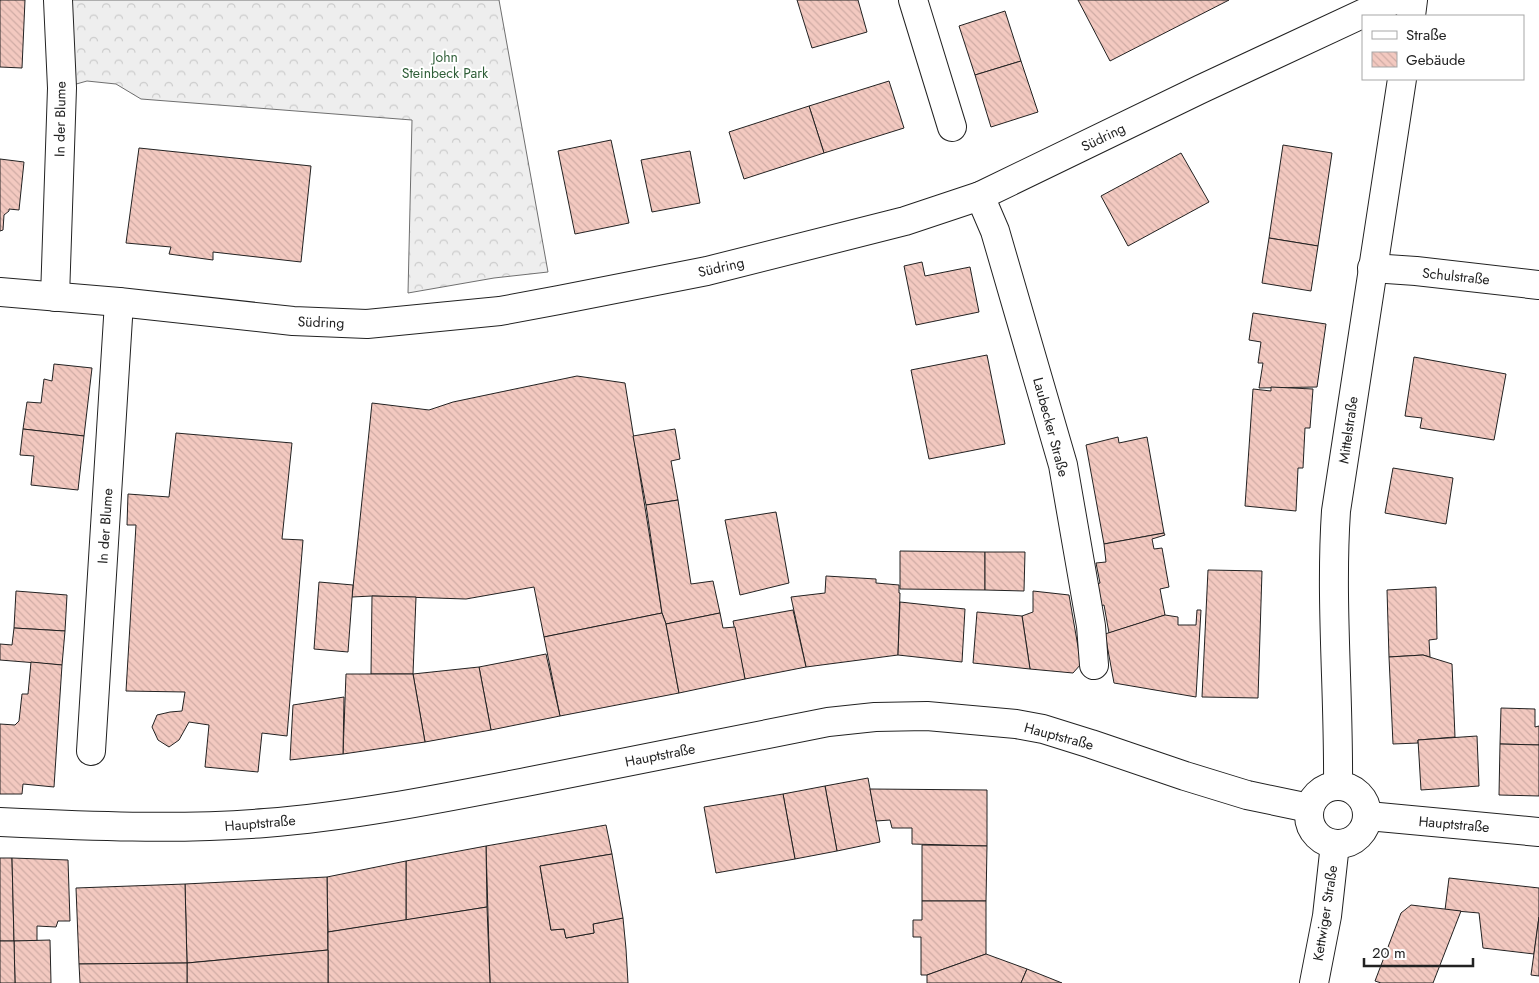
<svg xmlns="http://www.w3.org/2000/svg" width="1539" height="983" font-family="Jost,sans-serif">
	<style>
		.forest { fill: url(#forest-crowns); stroke: #6f6f6f }
		.building { fill: url(#building-back-hatch); stroke: #222 }
		.lines { fill: none; stroke-linecap: round; stroke-linejoin: round }
		.minor-casing { stroke: #222; stroke-width: 30 }
		.minor { stroke: #fff; stroke-width: 28 }
		.labels { text-anchor: middle; dominant-baseline: central; stroke-width: 4; stroke-linejoin: round; paint-order: stroke }
		.park-label { font-size: 14px; fill: #2f5e38; stroke: #fff }
		.street-label { font-size: 14px; fill: #222; stroke: #fff }
	</style>
	<defs>
		<pattern id="forest-crowns" width="20" height="18" patternUnits="userSpaceOnUse" patternTransform="scale(1.25)"><rect width="20" height="18" fill="#eee"/><path d="M2 6a3 3 0 1 1 6 0M12 15a3 3 0 1 1 6 0" fill="none" stroke="#ccc"/></pattern>
		<pattern id="building-back-hatch" width="6" height="6" patternUnits="userSpaceOnUse" patternTransform="scale(1.25)"><rect width="6" height="6" fill="#f3c9c0"/><path d="M-1 5l2 2M0 0l6 6M5-1l2 2" fill="none" stroke="#d0aca5"/></pattern>
	</defs>
	<rect width="100%" height="100%" fill="#fff"/>
	<!-- forest -->
	<path class="forest" d="M 58,0 L 499,0 L 548,272 L 494,278 L 408,293 L 412,120 L 141,99 L 116,84 L 87,81 L 62,88 Z"/>
	<!-- building -->
	<g class="building">
		<path d="M 0,0 L 25,0 L 22,68 L 0,67 Z"/>
		<path d="M 797,0 L 858,0 L 867,32 L 812,48 Z"/>
		<path d="M 1078,0 L 1229,0 L 1110,61 Z"/>
		<path d="M 1005,11 L 1021,61 L 975,75 L 959,26 Z"/>
		<path d="M 1021,61 L 1038,112 L 991,127 L 975,75 Z"/>
		<path d="M 889,81 L 904,128 L 824,153 L 809,106 Z"/>
		<path d="M 809,106 L 824,153 L 744,179 L 729,132 Z"/>
		<path d="M 611,140 L 629,223 L 575,234 L 558,151 Z"/>
		<path d="M 1283,145 L 1332,153 L 1318,246 L 1269,238 Z"/>
		<path d="M 139,148 L 311,166 L 301,262 L 213,252 L 213,260 L 169,254 L 171,247 L 126,243 Z"/>
		<path d="M 690,151 L 700,203 L 652,212 L 641,160 Z"/>
		<path d="M 1181,153 L 1209,202 L 1128,246 L 1101,196 Z"/>
		<path d="M 0,159 L 24,162 L 19,210 L 9,209 L 9,211 L 4,215 L 3,230 L 0,231 Z"/>
		<path d="M 1269,238 L 1318,246 L 1311,291 L 1262,283 Z"/>
		<path d="M 922,262 L 925,276 L 970,267 L 979,312 L 916,325 L 904,266 Z"/>
		<path d="M 1253,313 L 1326,324 L 1317,387 L 1259,388 L 1263,363 L 1258,363 L 1261,342 L 1249,340 Z"/>
		<path d="M 987,355 L 1005,444 L 929,459 L 911,370 Z"/>
		<path d="M 1414,357 L 1506,374 L 1494,440 L 1420,428 L 1422,418 L 1405,416 Z"/>
		<path d="M 54,364 L 92,368 L 84,436 L 23,429 L 27,402 L 41,403 L 44,379 L 52,381 Z"/>
		<path d="M 577,376 L 625,383 L 662,613 L 544,637 L 534,587 L 466,599 L 372,596 L 352,597 L 372,403 L 429,410 L 453,402 Z"/>
		<path d="M 1271,387 L 1313,389 L 1310,428 L 1305,428 L 1303,468 L 1298,468 L 1296,511 L 1245,506 L 1253,389 L 1271,391 Z"/>
		<path d="M 23,429 L 84,436 L 78,490 L 31,485 L 34,456 L 20,455 Z"/>
		<path d="M 675,429 L 680,459 L 671,461 L 678,500 L 646,505 L 633,436 Z"/>
		<path d="M 176,433 L 292,443 L 282,539 L 303,540 L 287,736 L 262,733 L 258,772 L 205,767 L 209,725 L 189,722 L 179,740 L 169,747 L 158,740 L 152,727 L 157,715 L 170,712 L 182,711 L 185,692 L 126,691 L 136,525 L 127,525 L 128,494 L 169,497 Z"/>
		<path d="M 1118,437 L 1119,443 L 1147,437 L 1164,533 L 1104,544 L 1086,445 Z"/>
		<path d="M 1393,468 L 1453,478 L 1446,524 L 1385,513 Z"/>
		<path d="M 678,500 L 691,584 L 713,581 L 720,613 L 666,624 L 662,613 L 646,505 Z"/>
		<path d="M 776,512 L 789,583 L 740,595 L 725,520 Z"/>
		<path d="M 1164,533 L 1165,535 L 1152,539 L 1154,549 L 1162,548 L 1169,587 L 1160,589 L 1165,615 L 1109,633 L 1104,605 L 1099,606 L 1094,585 L 1100,583 L 1096,563 L 1106,562 L 1104,544 Z"/>
		<path d="M 900,551 L 985,552 L 985,590 L 900,589 Z"/>
		<path d="M 985,552 L 1025,552 L 1024,591 L 985,590 Z"/>
		<path d="M 1208,570 L 1262,571 L 1258,698 L 1202,697 Z"/>
		<path d="M 826,576 L 876,579 L 876,583 L 899,585 L 899,593 L 900,593 L 898,655 L 806,667 L 791,597 L 825,593 Z"/>
		<path d="M 319,582 L 353,585 L 348,652 L 314,649 Z"/>
		<path d="M 1436,587 L 1437,639 L 1429,640 L 1430,657 L 1423,655 L 1389,657 L 1387,590 Z"/>
		<path d="M 16,591 L 67,595 L 65,631 L 14,628 Z"/>
		<path d="M 1033,591 L 1069,595 L 1081,664 L 1073,673 L 1030,669 L 1022,616 L 1033,612 Z"/>
		<path d="M 372,596 L 416,597 L 413,674 L 371,674 Z"/>
		<path d="M 900,602 L 965,609 L 962,662 L 898,655 Z"/>
		<path d="M 793,610 L 806,667 L 745,679 L 733,621 Z"/>
		<path d="M 1197,610 L 1201,610 L 1196,697 L 1114,683 L 1105,634 L 1165,615 L 1178,617 L 1178,625 L 1196,625 Z"/>
		<path d="M 977,612 L 1022,616 L 1030,669 L 973,663 Z"/>
		<path d="M 662,613 L 666,624 L 679,693 L 560,716 L 544,637 Z"/>
		<path d="M 720,613 L 723,628 L 735,627 L 745,679 L 679,693 L 666,624 Z"/>
		<path d="M 14,628 L 65,631 L 62,665 L 0,660 L 0,644 L 12,645 Z"/>
		<path d="M 546,654 L 560,716 L 491,730 L 479,667 Z"/>
		<path d="M 1423,655 L 1452,664 L 1455,737 L 1418,740 L 1418,743 L 1393,744 L 1389,657 Z"/>
		<path d="M 31,662 L 62,665 L 54,787 L 23,784 L 22,794 L 0,794 L 0,724 L 15,725 L 19,721 L 22,694 L 28,694 Z"/>
		<path d="M 479,667 L 491,730 L 425,742 L 413,674 Z"/>
		<path d="M 346,674 L 413,674 L 425,742 L 343,754 Z"/>
		<path d="M 344,697 L 343,754 L 290,760 L 293,705 Z"/>
		<path d="M 1501,708 L 1535,709 L 1535,727 L 1539,726 L 1539,745 L 1500,744 Z"/>
		<path d="M 1477,736 L 1479,786 L 1421,790 L 1418,740 Z"/>
		<path d="M 1500,744 L 1539,745 L 1539,796 L 1499,795 Z"/>
		<path d="M 868,778 L 880,842 L 837,851 L 825,786 Z"/>
		<path d="M 825,786 L 837,851 L 795,859 L 783,794 Z"/>
		<path d="M 870,789 L 987,790 L 987,846 L 912,844 L 912,828 L 892,828 L 890,820 L 876,821 Z"/>
		<path d="M 783,794 L 795,859 L 716,873 L 704,807 Z"/>
		<path d="M 606,825 L 612,854 L 540,866 L 551,930 L 564,929 L 566,938 L 594,933 L 593,924 L 623,918 L 626,949 L 628,983 L 490,983 L 486,846 Z"/>
		<path d="M 922,845 L 987,846 L 986,901 L 922,901 Z"/>
		<path d="M 486,846 L 487,907 L 406,920 L 406,861 Z"/>
		<path d="M 612,854 L 623,918 L 593,924 L 594,933 L 566,938 L 564,929 L 551,930 L 540,866 Z"/>
		<path d="M 0,858 L 12,858 L 14,941 L 0,941 Z"/>
		<path d="M 12,858 L 68,860 L 70,921 L 58,921 L 56,927 L 37,926 L 37,941 L 14,941 Z"/>
		<path d="M 406,861 L 406,920 L 328,932 L 327,877 Z"/>
		<path d="M 327,877 L 328,950 L 187,963 L 185,884 Z"/>
		<path d="M 1449,878 L 1539,888 L 1539,917 L 1534,954 L 1483,948 L 1479,913 L 1445,910 Z"/>
		<path d="M 185,884 L 187,963 L 79,964 L 76,888 Z"/>
		<path d="M 922,901 L 986,901 L 986,954 L 927,975 L 921,975 L 921,937 L 913,937 L 913,920 L 922,920 Z"/>
		<path d="M 1411,905 L 1461,911 L 1433,983 L 1381,983 L 1375,981 L 1401,913 Z"/>
		<path d="M 487,907 L 490,983 L 328,983 L 328,932 Z"/>
		<path d="M 1539,917 L 1539,976 L 1531,975 Z"/>
		<path d="M 50,940 L 51,983 L 15,983 L 14,941 Z"/>
		<path d="M 0,941 L 14,941 L 15,983 L 0,983 Z"/>
		<path d="M 328,950 L 328,983 L 187,983 L 187,963 Z"/>
		<path d="M 986,954 L 1027,969 L 1021,983 L 927,983 L 927,975 Z"/>
		<path d="M 187,963 L 187,983 L 80,983 L 79,964 Z"/>
		<path d="M 1027,969 L 1062,983 L 1021,983 Z"/>
	</g>
	<g class="lines">
		<!-- minor casing -->
		<g class="minor-casing">
			<g id="minor">
				<path d="M 913,0 L 952,127"/>
				<path d="M 1411,16 L 1413,0"/>
				<path d="M 980,196 L 995,231 L 1063,465 L 1091,626 L 1094,665"/>
				<path d="M 1372,268 L 1416,271 L 1539,285"/>
				<path d="M 0,292 L 119,302 L 293,321 L 367,324 L 500,311 L 559,300 L 707,271 L 905,221 L 980,196 L 1201,89 L 1377,7 L 1395,0"/>
				<path d="M 55,297 L 62,88 L 58,0"/>
				<path d="M 91,751 L 119,302"/>
				<path d="M 1338,785 C 1339,693 1330,602 1336,511 L 1402,79"/>
				<circle cx="1338" cy="815" r="29"/>
				<path d="M 1368,816 L 1539,832"/>
				<path d="M 0,822 C 88,826 177,830 265,823 C 355,816 443,798 531,781 C 630,761 729,742 828,722 L 875,717 L 927,716 L 1016,724 L 1043,729 L 1091,744 L 1185,776 L 1247,795 L 1309,808"/>
				<path d="M 1314,983 L 1327,916 L 1335,844"/>
			</g>
		</g>
		<!-- minor -->
		<use href="#minor" class="minor"/>
	</g>
	<g class="labels">
		<!-- park labels -->
		<g class="park-label">
			<text x="445" y="57">John<tspan x="445" dy="16">Steinbeck Park</tspan></text>
		</g>
		<!-- street labels -->
		<g class="street-label">
			<text transform="translate(60 119) rotate(-89)">In der Blume</text>
			<text transform="translate(1103 137) rotate(-26)">Südring</text>
			<text transform="translate(721 267) rotate(-13)">Südring</text>
			<text transform="translate(1456 276) rotate(6)">Schulstraße</text>
			<text transform="translate(321 322) rotate(2)">Südring</text>
			<text transform="translate(1051 427) rotate(75)">Laubecker Straße</text>
			<text transform="translate(1348 430) rotate(-82)">Mittelstraße</text>
			<text transform="translate(105 526) rotate(-86)">In der Blume</text>
			<text transform="translate(1059 736) rotate(15)">Hauptstraße</text>
			<text transform="translate(660 755) rotate(-11)">Hauptstraße</text>
			<text transform="translate(260 823) rotate(-5)">Hauptstraße</text>
			<text transform="translate(1454 824) rotate(5)">Hauptstraße</text>
			<text transform="translate(1325 913) rotate(-81)">Kettwiger Straße</text>
		</g>
	</g>
	<!-- legend -->
	<rect x="1362" y="15" width="162" height="65" fill="#ffffff" stroke="#a7a7a7"/>
	<rect x="1372" y="31" width="25" height="8" fill="#ffffff" stroke="#a7a7a7"/>
	<text x="1406" y="40" font-size="15" fill="#222222">Straße</text>
	<rect x="1372" y="52" width="25" height="15" fill="url(#building-back-hatch)" stroke="#a7a7a7"/>
	<text x="1406" y="65" font-size="15" fill="#222222">Gebäude</text>
	<!-- scale -->
	<path d="M1364 958v8h109v-8" fill="none" stroke="#222222" stroke-width="2.5"/>
	<text x="1372" y="958" font-size="15" fill="#222222" stroke="#ffffff" stroke-width="4" paint-order="stroke">20 m</text>
</svg>
